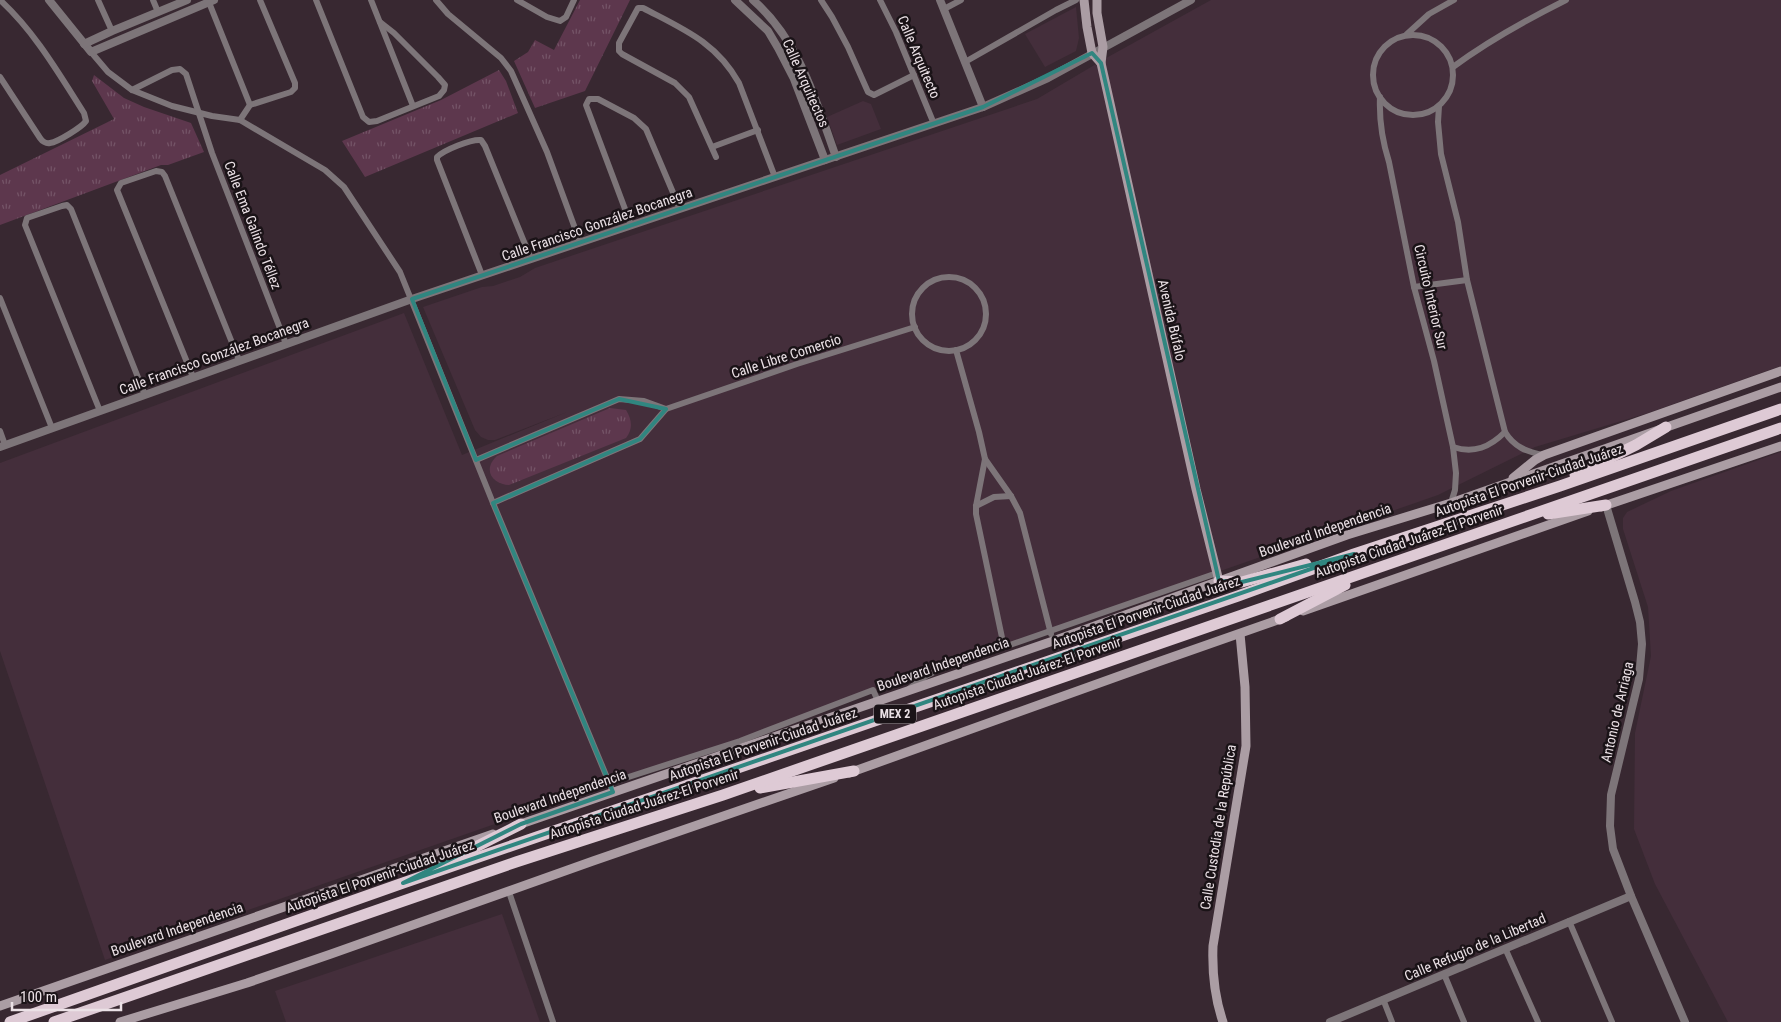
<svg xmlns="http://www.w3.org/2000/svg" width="1781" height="1022" font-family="'Roboto Condensed',sans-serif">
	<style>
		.built { fill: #442e3b }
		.park { fill: url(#park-tufts) }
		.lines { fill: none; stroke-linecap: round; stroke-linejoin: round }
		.minor { stroke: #7d7579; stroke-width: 6 }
		.tertiary { stroke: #7d7579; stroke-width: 8 }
		.secondary { stroke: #ab9da4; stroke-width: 9 }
		.trunk { stroke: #decad5; stroke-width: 11 }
		.marked { fill: none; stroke: #308680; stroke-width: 4; stroke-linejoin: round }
		.labels { text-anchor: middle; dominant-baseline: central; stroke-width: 5; stroke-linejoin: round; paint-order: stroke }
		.shield { fill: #1a1317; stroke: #aca3a8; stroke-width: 1 }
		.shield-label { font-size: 12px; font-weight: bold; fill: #ebe1e6 }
		.street-label { font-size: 14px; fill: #ebe1e6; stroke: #1a1317 }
	</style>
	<defs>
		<pattern id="park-tufts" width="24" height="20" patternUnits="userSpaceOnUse" patternTransform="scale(1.25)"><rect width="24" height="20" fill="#5d374d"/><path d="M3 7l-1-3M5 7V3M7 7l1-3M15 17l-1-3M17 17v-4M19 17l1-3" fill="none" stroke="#745467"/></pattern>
	</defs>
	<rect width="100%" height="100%" fill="#382831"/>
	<!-- built -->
	<g class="built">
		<path d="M 1211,0 L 1781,0 L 1781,366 L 1648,413 L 1535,447 L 1438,495 L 105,960 L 0,651 L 0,463 L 404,313 L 462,455 L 567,412 L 495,440 L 488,440 L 481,437 L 475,430 L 423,307 L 482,287 L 493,286 L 520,277 L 535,268 L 1037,99 L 1108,57 Z"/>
		<path d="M 1076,7 L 1079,38 L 1076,51 L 1045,67 L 1025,34 Z"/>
		<path d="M 863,101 L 871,104 L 881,129 L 837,145 L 827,117 Z"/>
		<path d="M 1781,452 L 1781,1022 L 1728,1022 L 1655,884 L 1634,829 L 1635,733 L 1651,656 L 1648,607 L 1623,529 L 1623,518 L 1627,512 L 1671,491 Z"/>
		<path d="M 502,914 L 540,1022 L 286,1022 L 275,991 Z"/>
	</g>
	<!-- park -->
	<g class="park">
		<path d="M 580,0 L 630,0 L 585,91 L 535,108 L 514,61 L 528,52 L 535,40 L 554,50 Z"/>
		<path d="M 499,70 L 506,81 L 518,113 L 365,177 L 342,141 L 441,100 Z"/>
		<path d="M 94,75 L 124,98 L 144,107 L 191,123 L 204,152 L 168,165 L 161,165 L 0,225 L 0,175 L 114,119 L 92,81 Z"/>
		<path d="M 610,408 L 626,410 C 632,420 633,429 626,438 L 509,485 C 499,485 488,478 490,467 C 491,462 494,459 497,456 Z"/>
	</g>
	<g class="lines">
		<!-- minor -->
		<g class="minor">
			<path d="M 98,0 L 112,31"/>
			<path d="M 153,0 L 158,12"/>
			<path d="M 208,0 L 250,105"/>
			<path d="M 316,0 L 363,117 L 369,122 L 377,121 L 439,96 L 444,90 L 445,85 L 438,77 L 394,33 L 380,22"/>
			<path d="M 371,0 L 413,106"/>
			<path d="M 436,0 L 448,14 L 501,58 L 511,71 L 547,152 L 580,242"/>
			<path d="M 517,0 L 547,17 L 560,21 L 566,17 L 574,0"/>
			<path d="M 821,0 L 832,17 L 848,47 L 868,92 L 874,95 L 914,75"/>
			<path d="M 880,0 L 896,32 L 934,124"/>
			<path d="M 944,9 L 961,0"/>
			<path d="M 1407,34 L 1429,14 L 1454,0"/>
			<circle cx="1413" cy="75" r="40"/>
			<path d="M 91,52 L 108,72 L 132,90 L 172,106 L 212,116 L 240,120 L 325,170 L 344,187 L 400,272 L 493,503 L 613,792"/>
			<path d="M 965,62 L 1056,10 L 1076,0"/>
			<path d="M 1453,67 C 1488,41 1526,20 1566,0"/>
			<path d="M 0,77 L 40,138 C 42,141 46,144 50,143 C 58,142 82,127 86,121 L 84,113 C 59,74 35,32 0,0"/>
			<path d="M 132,90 L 172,70 L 180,69 L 186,74 L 212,153 L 286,344"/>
			<path d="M 1380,97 C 1379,120 1382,140 1389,162 L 1414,287 L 1434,361 L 1453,447 L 1456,473 L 1455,490 L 1451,503"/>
			<path d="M 1439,106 L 1438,122 L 1441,154 L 1458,222 L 1467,280 L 1505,432 C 1514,447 1527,452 1544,455"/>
			<path d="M 240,120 L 250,105 L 291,92 L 295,88 L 295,83 L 260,0"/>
			<path d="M 712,147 L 758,130"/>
			<path d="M 716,157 L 689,97 L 675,83 L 622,54 L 619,51 L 619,43 L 638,8 L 643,8 C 683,29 716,42 739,83 L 775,177"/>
			<path d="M 631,225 L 586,105 L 589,99 L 598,99 L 634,118 L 646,129 L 680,209"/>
			<path d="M 482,275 L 437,160 L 437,157 C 444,150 471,139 481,140 L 485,146 L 531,259"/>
			<circle cx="949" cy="314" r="37"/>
			<path d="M 1414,287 L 1467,280"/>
			<path d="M 0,298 L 52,428"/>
			<path d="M 956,350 L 979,432 L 985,459 L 976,506 L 976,514 L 1004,647"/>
			<path d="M 193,377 L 117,190 L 121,183 L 156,171 L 162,172 L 165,176 L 239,360"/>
			<path d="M 100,411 L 25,225 L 27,218 L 62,206 L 67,205 L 71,209 L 145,395"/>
			<path d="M 0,431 L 5,445"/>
			<path d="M 1453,447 C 1474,454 1490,447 1505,432"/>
			<path d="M 985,459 L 1011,496 L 1020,513 L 1051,634"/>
			<path d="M 476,460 L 619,399 L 644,401 L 666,409"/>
			<path d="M 493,503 L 640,439 L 666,409 L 797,364 L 915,327"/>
			<path d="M 976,506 L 994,497 L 1011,496"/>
			<path d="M 910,688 L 926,676 L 938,670 L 1217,573"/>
			<path d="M 610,783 L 740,741 L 873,690 L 878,701"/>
			<path d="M 509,892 L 553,1022"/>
			<path d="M 1569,921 L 1612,1022"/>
			<path d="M 1505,948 L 1538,1022"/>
			<path d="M 1444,974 L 1464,1022"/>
			<path d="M 1383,999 L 1392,1022"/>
		</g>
		<!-- tertiary -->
		<g class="tertiary">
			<path d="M 49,0 L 91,52 L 214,0"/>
			<path d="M 735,0 L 768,31 L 778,48 L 794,79 L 825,160"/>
			<path d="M 753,0 C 799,40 816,101 836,157"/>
			<path d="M 940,0 L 983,107"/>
			<path d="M 84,44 L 112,31 L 187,0"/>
			<path d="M 0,447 L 412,299 L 983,107 L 1048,78 L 1191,0"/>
			<path d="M 1606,505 L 1635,602 L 1640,622 L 1642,644 L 1639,679 L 1611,795 L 1610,826 L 1613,849 L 1631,896 L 1685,1022"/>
			<path d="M 1330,1022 L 1631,896"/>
		</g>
		<!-- secondary -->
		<g class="secondary">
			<path d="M 1084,0 L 1087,27 L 1092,53 L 1101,63"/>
			<path d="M 1097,0 L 1097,13 L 1103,47 L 1101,63 L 1196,489 L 1219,581"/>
			<path d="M 1513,478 L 1535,460 L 1544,455 L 1781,371"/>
			<path d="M 1601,507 L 1781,446"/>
			<path d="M 1303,611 L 1588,511"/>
			<path d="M 849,773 L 1158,662 L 1286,617"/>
			<path d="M 515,826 L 1053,641 L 1347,535 L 1451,503 L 1781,387"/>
			<path d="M 0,1006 L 493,834"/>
			<path d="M 120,1022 L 247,983 L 331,954 L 593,861 L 834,778"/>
			<path d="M 1223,1022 C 1214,996 1212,973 1213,946 L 1246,746 L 1245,687 L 1240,634"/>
		</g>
		<!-- trunk -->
		<g class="trunk">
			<path d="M 1575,475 L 1636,445 L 1666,427"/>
			<path d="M 1548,514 L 1606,505"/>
			<path d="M 1219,581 L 1242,582 L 1306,564"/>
			<path d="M 1280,619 L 1345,585"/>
			<path d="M 760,788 L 854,771"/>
			<path d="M 442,864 L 521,824"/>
			<path d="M 10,1022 L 403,883 L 1238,596 L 1354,554 L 1560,486 L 1781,409"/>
			<path d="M 54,1022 L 516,862 L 723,795 L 1781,428"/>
		</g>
	</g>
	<!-- marked area -->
	<path class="marked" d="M 1092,53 L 1101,63 L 1219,581 L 1242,582 L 1354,554 L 403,883 L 521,824 L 613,792 L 493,503 L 640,439 L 666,409 L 619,399 L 476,460 L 412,299 L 983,107 Z"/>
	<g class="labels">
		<!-- shield labels -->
		<rect class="shield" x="874" y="704.5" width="42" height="19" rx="4"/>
		<g class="shield-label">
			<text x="895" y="714">MEX 2</text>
		</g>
		<!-- street labels -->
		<g class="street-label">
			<text transform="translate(919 57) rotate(67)">Calle Arquitecto</text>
			<text transform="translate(806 83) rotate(66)">Calle Arquitectos</text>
			<text transform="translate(597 224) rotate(-19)">Calle Francisco González Bocanegra</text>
			<text transform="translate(253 225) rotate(69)">Calle Ema Galindo Téllez</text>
			<text transform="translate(1431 297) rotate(77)">Circuito Interior Sur</text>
			<text transform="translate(1172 320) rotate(77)">Avenida Búfalo</text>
			<text transform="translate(214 356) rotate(-20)">Calle Francisco González Bocanegra</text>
			<text transform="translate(786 356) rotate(-18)">Calle Libre Comercio</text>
			<text transform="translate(1529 480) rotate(-19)">Autopista El Porvenir-Ciudad Juárez</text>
			<text transform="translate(1325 530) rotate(-19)">Boulevard Independencia</text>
			<text transform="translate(1409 541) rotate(-19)">Autopista Ciudad Juárez-El Porvenir</text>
			<text transform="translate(1146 612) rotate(-19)">Autopista El Porvenir-Ciudad Juárez</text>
			<text transform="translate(943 664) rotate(-19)">Boulevard Independencia</text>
			<text transform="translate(1027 673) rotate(-19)">Autopista Ciudad Juárez-El Porvenir</text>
			<text transform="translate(1617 712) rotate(-77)">Antonio de Arriaga</text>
			<text transform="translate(763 744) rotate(-19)">Autopista El Porvenir-Ciudad Juárez</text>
			<text transform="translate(560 796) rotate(-19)">Boulevard Independencia</text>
			<text transform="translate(644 804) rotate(-18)">Autopista Ciudad Juárez-El Porvenir</text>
			<text transform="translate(1218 827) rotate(-81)">Calle Custodia de la República</text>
			<text transform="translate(380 876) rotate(-19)">Autopista El Porvenir-Ciudad Juárez</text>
			<text transform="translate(177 929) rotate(-19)">Boulevard Independencia</text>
			<text transform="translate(1475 947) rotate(-23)">Calle Refugio de la Libertad</text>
		</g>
	</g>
	<!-- scale -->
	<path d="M12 1002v8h109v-8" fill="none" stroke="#ebe1e6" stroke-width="2.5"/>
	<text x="20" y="1002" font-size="15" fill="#ebe1e6" stroke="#1a1317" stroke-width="4" paint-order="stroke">100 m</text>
</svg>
